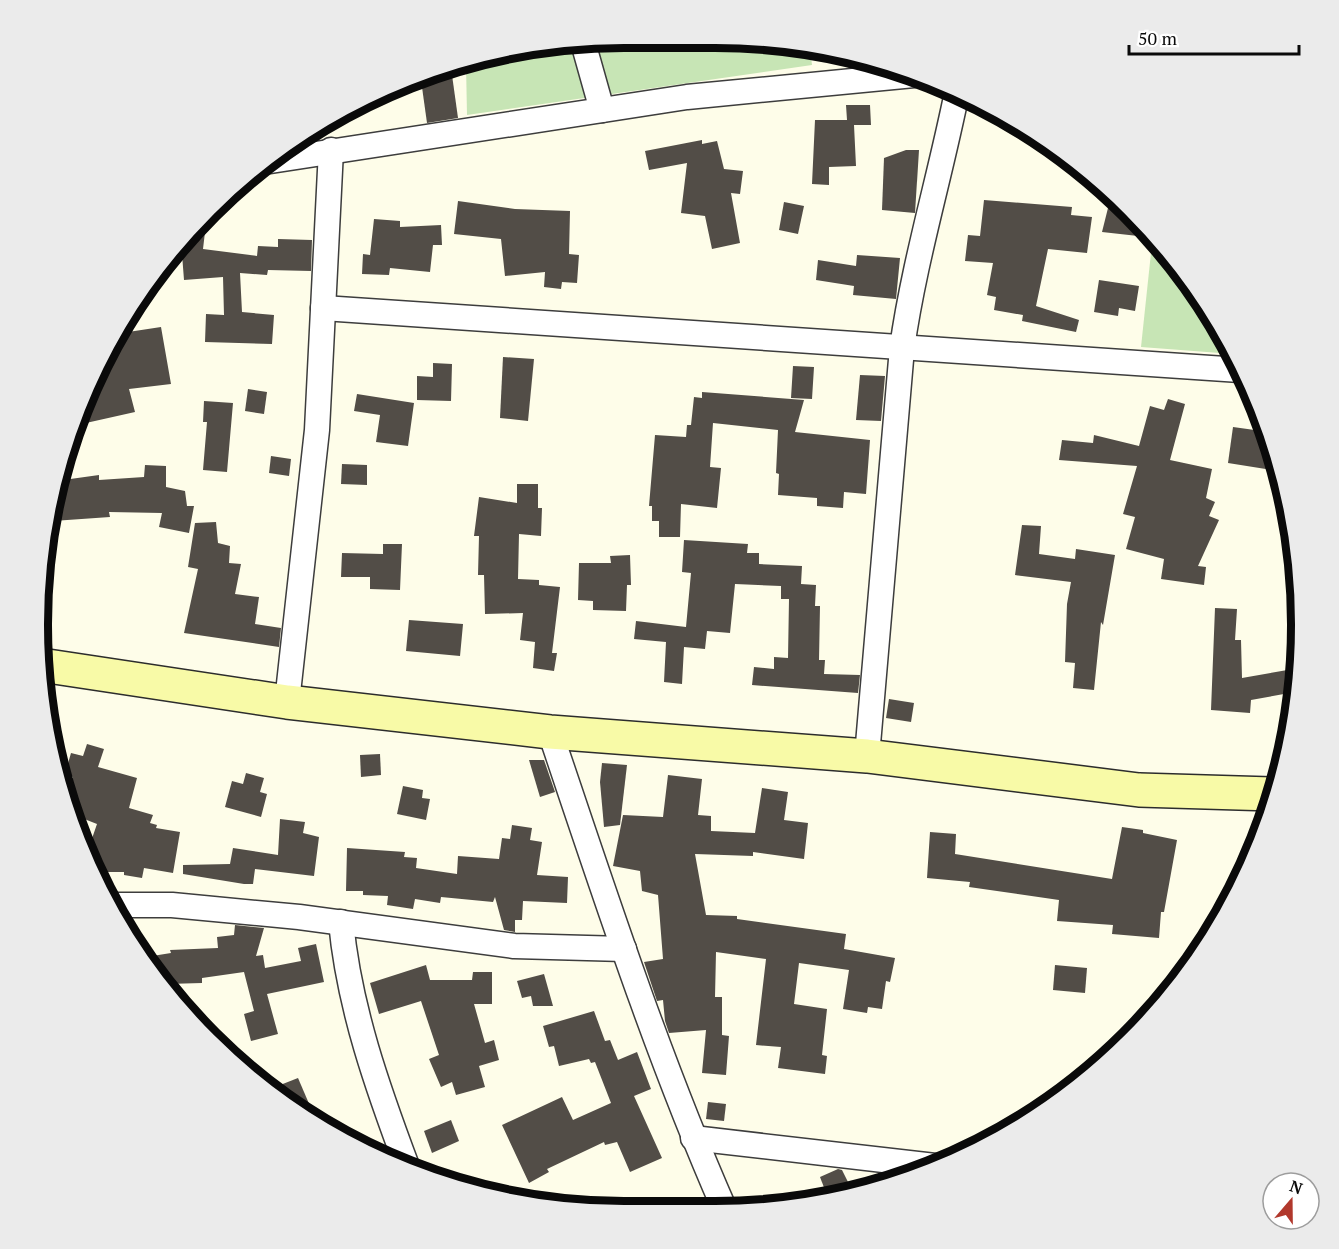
<svg xmlns="http://www.w3.org/2000/svg" width="1339" height="1249" font-family="'PT Serif',serif">
	<style>
		.green { fill: #c7e5b5 }
		.building { fill: #524d47 }
		.lines { fill: none; stroke-linecap: round; stroke-linejoin: round }
		.street-casing { stroke: #3d3d3d; stroke-width: 27 }
		.secondary-casing { stroke: #2c2c2c; stroke-width: 36 }
		.street { stroke: #fff; stroke-width: 24 }
		.secondary { stroke: #f8faa7; stroke-width: 33 }
		.rim { fill: none; stroke: #0a0a0a; stroke-width: 8 }
	</style>
	<rect width="100%" height="100%" fill="#fefde9"/>
	<!-- green -->
	<g class="green">
		<path d="M 753,39 L 810,48 L 812,65 L 467,115 L 466,64 L 510,49 Z"/>
		<path d="M 1153,234 L 1223,331 L 1233,354 L 1141,347 Z"/>
	</g>
	<!-- building -->
	<g class="building">
		<path d="M 452,75 L 458,118 L 427,123 L 421,80 Z"/>
		<path d="M 846,105 L 870,105 L 871,125 L 854,125 L 856,166 L 829,167 L 829,185 L 812,184 L 815,120 L 847,120 Z"/>
		<path d="M 702,140 L 702,144 L 717,141 L 724,169 L 743,171 L 740,194 L 731,193 L 740,243 L 712,249 L 705,216 L 681,213 L 687,163 L 649,170 L 645,151 Z"/>
		<path d="M 906,150 L 919,150 L 915,213 L 882,210 L 884,158 Z"/>
		<path d="M 1111,196 L 1156,237 L 1156,238 L 1102,232 Z"/>
		<path d="M 984,200 L 1072,207 L 1071,215 L 1092,217 L 1087,253 L 1048,249 L 1036,306 L 1079,320 L 1076,332 L 1022,321 L 1023,315 L 994,310 L 996,297 L 987,295 L 993,263 L 965,261 L 968,235 L 980,236 Z"/>
		<path d="M 458,201 L 515,209 L 570,211 L 569,254 L 579,255 L 577,283 L 562,282 L 561,289 L 544,287 L 545,272 L 505,276 L 501,239 L 454,234 Z"/>
		<path d="M 784,202 L 804,206 L 798,234 L 779,230 Z"/>
		<path d="M 207,215 L 203,249 L 257,256 L 258,246 L 278,247 L 278,239 L 312,240 L 311,271 L 268,270 L 267,275 L 240,273 L 242,312 L 274,315 L 272,344 L 205,342 L 206,314 L 224,315 L 223,277 L 184,280 L 181,241 Z"/>
		<path d="M 374,219 L 400,221 L 400,227 L 441,225 L 442,245 L 433,245 L 430,272 L 390,268 L 389,275 L 362,274 L 363,254 L 370,255 Z"/>
		<path d="M 857,255 L 900,258 L 896,299 L 853,295 L 854,286 L 816,280 L 818,260 L 856,266 Z"/>
		<path d="M 1099,280 L 1139,286 L 1135,311 L 1119,308 L 1118,316 L 1094,312 Z"/>
		<path d="M 161,327 L 171,384 L 129,389 L 135,412 L 77,425 L 115,334 Z"/>
		<path d="M 503,357 L 534,359 L 528,421 L 500,418 Z"/>
		<path d="M 433,363 L 452,364 L 451,401 L 417,400 L 417,376 L 433,377 Z"/>
		<path d="M 793,366 L 814,367 L 812,399 L 791,398 Z"/>
		<path d="M 860,375 L 885,376 L 881,421 L 856,420 Z"/>
		<path d="M 248,389 L 267,392 L 264,414 L 245,411 Z"/>
		<path d="M 702,392 L 804,400 L 795,432 L 870,440 L 866,494 L 844,492 L 843,508 L 817,506 L 817,498 L 778,495 L 779,474 L 776,473 L 778,430 L 713,423 L 710,467 L 721,468 L 717,508 L 681,504 L 680,537 L 659,537 L 659,521 L 652,521 L 652,506 L 649,506 L 655,435 L 686,437 L 687,425 L 691,425 L 694,397 L 702,398 Z"/>
		<path d="M 357,394 L 414,403 L 408,446 L 376,442 L 380,415 L 354,411 Z"/>
		<path d="M 1168,399 L 1185,404 L 1170,460 L 1212,469 L 1206,498 L 1215,502 L 1209,516 L 1219,520 L 1198,566 L 1206,567 L 1204,585 L 1161,579 L 1164,559 L 1126,549 L 1135,517 L 1123,514 L 1137,466 L 1059,460 L 1062,440 L 1093,443 L 1094,435 L 1139,446 L 1150,406 L 1164,410 Z"/>
		<path d="M 204,401 L 233,403 L 227,472 L 203,470 L 207,422 L 203,422 Z"/>
		<path d="M 1233,427 L 1269,432 L 1278,471 L 1228,463 Z"/>
		<path d="M 271,456 L 291,459 L 289,476 L 269,473 Z"/>
		<path d="M 342,464 L 367,465 L 367,485 L 341,484 Z"/>
		<path d="M 145,465 L 166,466 L 166,487 L 185,491 L 187,506 L 194,506 L 189,533 L 159,527 L 162,513 L 109,512 L 110,517 L 53,521 L 51,510 L 56,481 L 99,475 L 99,480 L 144,477 Z"/>
		<path d="M 517,484 L 538,484 L 538,508 L 542,508 L 541,536 L 519,534 L 518,579 L 539,580 L 539,585 L 560,587 L 552,653 L 557,653 L 554,671 L 533,668 L 535,642 L 520,640 L 523,613 L 485,614 L 484,575 L 478,575 L 479,536 L 474,536 L 479,497 L 517,503 Z"/>
		<path d="M 216,522 L 218,543 L 230,546 L 229,563 L 241,564 L 235,594 L 259,597 L 255,624 L 281,628 L 279,647 L 184,633 L 198,569 L 188,567 L 195,523 Z"/>
		<path d="M 1022,525 L 1041,526 L 1039,554 L 1075,559 L 1076,549 L 1115,555 L 1103,625 L 1101,622 L 1094,690 L 1073,688 L 1075,663 L 1065,662 L 1067,604 L 1071,582 L 1015,575 Z"/>
		<path d="M 684,540 L 748,544 L 747,553 L 759,553 L 759,564 L 802,566 L 801,584 L 816,585 L 815,606 L 820,606 L 819,660 L 825,660 L 824,674 L 860,675 L 858,693 L 752,685 L 754,667 L 774,669 L 774,657 L 788,658 L 789,599 L 781,599 L 781,586 L 735,584 L 730,633 L 707,631 L 705,649 L 684,647 L 682,684 L 664,682 L 666,642 L 634,639 L 636,621 L 686,627 L 691,573 L 682,572 Z"/>
		<path d="M 383,544 L 402,544 L 400,590 L 370,589 L 370,577 L 341,577 L 342,553 L 383,554 Z"/>
		<path d="M 630,555 L 631,585 L 627,585 L 626,611 L 593,610 L 593,601 L 578,600 L 579,563 L 611,563 L 610,556 Z"/>
		<path d="M 1215,608 L 1237,609 L 1235,640 L 1241,640 L 1242,678 L 1299,668 L 1295,692 L 1251,700 L 1250,713 L 1211,710 Z"/>
		<path d="M 409,620 L 463,624 L 460,656 L 406,651 Z"/>
		<path d="M 889,699 L 914,703 L 911,722 L 886,718 Z"/>
		<path d="M 87,744 L 104,749 L 98,767 L 137,778 L 129,808 L 153,815 L 150,823 L 157,825 L 156,828 L 180,832 L 173,873 L 144,868 L 142,878 L 124,875 L 124,872 L 95,872 L 87,853 L 97,824 L 69,813 L 65,798 L 73,777 L 65,774 L 71,753 L 83,756 Z"/>
		<path d="M 380,754 L 381,775 L 361,777 L 360,755 Z"/>
		<path d="M 529,760 L 544,760 L 555,792 L 540,797 Z"/>
		<path d="M 602,763 L 627,765 L 620,825 L 604,827 L 600,782 Z"/>
		<path d="M 246,773 L 264,778 L 260,792 L 267,794 L 261,817 L 225,807 L 232,781 L 243,784 Z"/>
		<path d="M 668,775 L 702,779 L 698,815 L 711,816 L 711,831 L 755,833 L 762,788 L 788,792 L 784,820 L 808,823 L 804,859 L 753,852 L 753,856 L 695,854 L 706,915 L 737,916 L 737,919 L 846,934 L 844,949 L 895,958 L 890,982 L 886,981 L 882,1009 L 868,1007 L 867,1013 L 843,1009 L 849,970 L 799,963 L 794,1004 L 827,1009 L 822,1055 L 827,1056 L 825,1074 L 778,1068 L 781,1047 L 756,1045 L 766,959 L 716,952 L 715,997 L 722,997 L 722,1035 L 729,1036 L 726,1075 L 702,1073 L 706,1030 L 669,1033 L 665,1021 L 663,1000 L 657,1001 L 644,962 L 663,959 L 658,895 L 642,891 L 640,871 L 613,866 L 623,815 L 663,817 Z"/>
		<path d="M 403,786 L 423,790 L 422,798 L 430,799 L 426,820 L 397,814 Z"/>
		<path d="M 280,819 L 305,822 L 303,833 L 319,837 L 314,876 L 255,869 L 253,884 L 244,884 L 183,874 L 183,865 L 230,864 L 233,848 L 278,855 Z"/>
		<path d="M 512,825 L 532,828 L 530,840 L 542,842 L 537,875 L 568,877 L 567,903 L 523,901 L 522,920 L 515,920 L 515,932 L 504,930 L 495,897 L 493,902 L 441,897 L 440,903 L 415,899 L 413,909 L 387,905 L 388,896 L 363,895 L 363,891 L 346,891 L 347,848 L 405,852 L 404,857 L 417,858 L 416,868 L 457,874 L 458,856 L 499,859 L 502,838 L 510,839 Z"/>
		<path d="M 1122,827 L 1143,830 L 1143,833 L 1177,840 L 1164,912 L 1161,912 L 1159,938 L 1112,934 L 1113,925 L 1057,921 L 1059,900 L 969,887 L 970,882 L 927,878 L 930,832 L 956,834 L 955,854 L 1112,879 Z"/>
		<path d="M 235,925 L 264,928 L 256,956 L 263,955 L 265,968 L 301,961 L 298,948 L 316,944 L 324,982 L 267,994 L 278,1034 L 251,1041 L 244,1014 L 254,1011 L 244,972 L 202,978 L 202,983 L 167,984 L 146,957 L 171,953 L 170,950 L 218,948 L 217,937 L 234,935 Z"/>
		<path d="M 426,965 L 430,980 L 472,980 L 473,972 L 492,972 L 492,1004 L 474,1004 L 485,1043 L 494,1040 L 499,1060 L 479,1066 L 485,1087 L 456,1095 L 452,1082 L 441,1087 L 429,1059 L 439,1055 L 421,1001 L 379,1014 L 370,983 Z"/>
		<path d="M 1055,965 L 1087,968 L 1085,993 L 1053,990 Z"/>
		<path d="M 544,974 L 553,1006 L 533,1006 L 531,996 L 522,998 L 517,981 Z"/>
		<path d="M 594,1011 L 605,1041 L 610,1040 L 618,1060 L 637,1052 L 651,1089 L 634,1096 L 662,1158 L 630,1172 L 617,1142 L 605,1145 L 604,1142 L 547,1169 L 549,1172 L 529,1183 L 502,1125 L 562,1097 L 573,1120 L 611,1103 L 595,1062 L 591,1063 L 589,1059 L 559,1066 L 554,1046 L 549,1047 L 543,1026 Z"/>
		<path d="M 298,1078 L 310,1106 L 297,1112 L 270,1089 Z"/>
		<path d="M 708,1102 L 726,1104 L 724,1121 L 706,1119 Z"/>
		<path d="M 451,1120 L 459,1141 L 432,1153 L 424,1131 Z"/>
		<path d="M 838,1169 L 842,1170 L 853,1192 L 828,1198 L 820,1177 Z"/>
	</g>
	<g class="lines">
		<!-- street casing -->
		<g class="street-casing">
			<g id="street">
				<path d="M 584,46 L 602,110"/>
				<path d="M 264,162 L 687,97 L 914,75"/>
				<path d="M 323,308 L 1240,370"/>
				<path d="M 287,702 L 317,430 L 331,150"/>
				<path d="M 550,732 C 604,892 656,1053 724,1208"/>
				<path d="M 867,756 L 902,348 C 914,262 940,177 957,92"/>
				<path d="M 110,905 L 172,905 L 299,917 L 514,946 L 624,949"/>
				<path d="M 341,922 C 349,1008 378,1089 408,1169"/>
				<path d="M 693,1138 L 935,1166"/>
			</g>
		</g>
		<!-- secondary casing -->
		<g class="secondary-casing">
			<path id="secondary" d="M 41,665 L 287,702 L 550,732 L 867,756 L 1139,790 L 1275,794"/>
		</g>
		<!-- street -->
		<use href="#street" class="street"/>
		<!-- secondary -->
		<use href="#secondary" class="secondary"/>
	</g>
	<!-- crop -->
	<path d="M0 0H1339V1249H0ZM624 48H715A576 576 0 0 1 1291 624V625A576 576 0 0 1 715 1201H624A576 576 0 0 1 48 625V624A576 576 0 0 1 624 48Z" fill="#ebebeb" fill-rule="evenodd"/>
	<path class="rim" d="M624 48H715A576 576 0 0 1 1291 624V625A576 576 0 0 1 715 1201H624A576 576 0 0 1 48 625V624A576 576 0 0 1 624 48Z"/>
	<!-- north arrow -->
	<g transform="translate(1291 1201) rotate(20)"><circle r="28" fill="#ffffff" stroke="#9d9d9d" stroke-width="1.5"/>
	<path d="M0-4.5L10 22L0 15L-10 22Z" fill="#b1382c"/>
	<text y="-9" font-size="16" font-weight="bold" text-anchor="middle" fill="#0a0a0a">N</text>
	</g>
	<!-- scale -->
	<path d="M1129 45v9h170v-9" fill="none" stroke="#0a0a0a" stroke-width="3"/>
	<text x="1138" y="45" font-size="18" fill="#0a0a0a" stroke="#ffffff" stroke-width="4.5" paint-order="stroke">50 m</text>
</svg>
